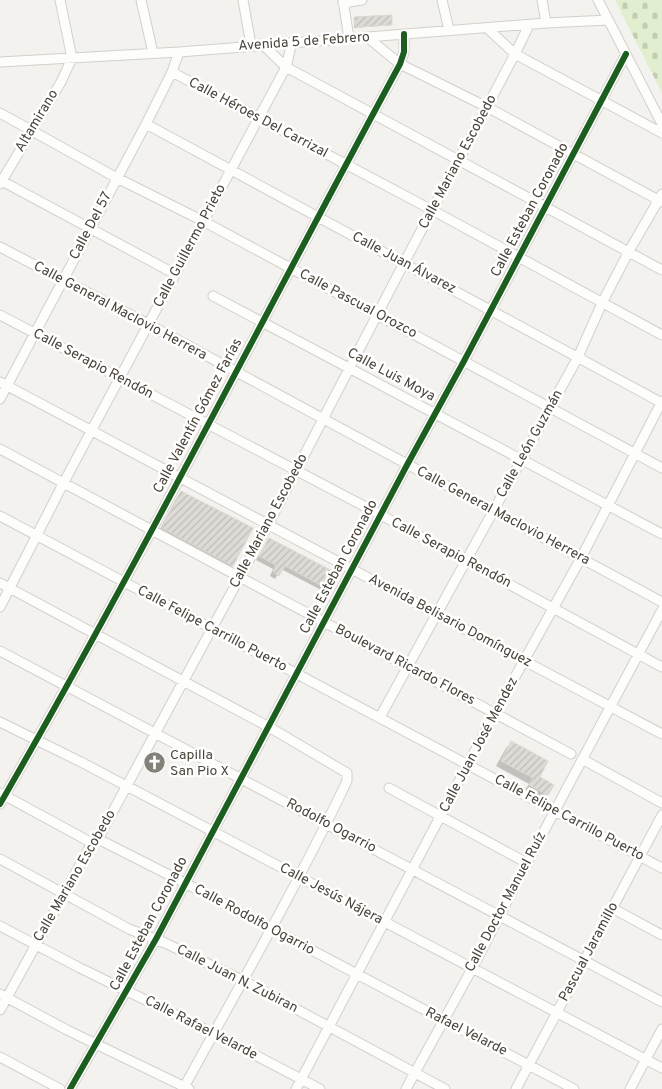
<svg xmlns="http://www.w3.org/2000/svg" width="662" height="1089" font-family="Overpass,sans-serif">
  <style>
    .cemetery { fill: url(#cemetery-stones) }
    .shadow { fill: #0003 }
    .building { fill: url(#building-hatch); stroke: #dcd9d4 }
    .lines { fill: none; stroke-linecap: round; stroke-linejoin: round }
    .minor-casing { stroke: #d2d0cb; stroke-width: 11 }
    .minor { stroke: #fdfdfc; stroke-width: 9 }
    .cycleway-casing { stroke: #fff; stroke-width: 9 }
    .cycleway { stroke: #1b5e20; stroke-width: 6 }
    .labels { text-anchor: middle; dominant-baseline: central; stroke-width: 5; stroke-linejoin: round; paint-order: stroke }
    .street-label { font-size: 14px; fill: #4b4439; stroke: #fff }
    .poi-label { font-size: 14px; fill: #4b4439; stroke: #fff; text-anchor: start }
  </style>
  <defs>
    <pattern id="cemetery-stones" width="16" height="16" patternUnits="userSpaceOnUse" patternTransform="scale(1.25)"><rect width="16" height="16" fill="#e1eecf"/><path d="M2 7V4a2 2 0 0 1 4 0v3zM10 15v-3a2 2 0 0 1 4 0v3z" fill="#c3cdb2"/></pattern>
    <pattern id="building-hatch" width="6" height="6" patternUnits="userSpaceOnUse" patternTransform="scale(1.25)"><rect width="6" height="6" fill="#dedbd6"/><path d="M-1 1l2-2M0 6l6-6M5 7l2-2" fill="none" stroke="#c0bdb8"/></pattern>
  </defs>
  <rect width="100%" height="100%" fill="#f4f2ee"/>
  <!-- cemetery -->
  <path class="cemetery" d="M615 0H662V93Z"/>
  <!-- shadow -->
  <path class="shadow" d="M354 19H355L391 25 354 28Z
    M181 493 251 528 232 566 228 570 158 533 177 497Z
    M269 539 329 589 325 592 281 569 275 579 270 576 273 569 256 560Z
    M511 743 538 778 547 794 542 799 525 790 529 784 496 766 506 748Z"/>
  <!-- building -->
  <path class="building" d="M392 15V25L355 27 354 17Z
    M181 491 253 528 233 566 162 528Z
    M269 538 338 574 330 590 285 566 279 576 273 572 276 565 259 556Z
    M511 741 548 761 540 777 554 785 548 795 529 785 533 778 501 761Z"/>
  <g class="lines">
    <defs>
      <path id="minor" d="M141 0 153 53
        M243 0 251 45
        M343 0 349 38
        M442 0 449 30
        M542 0 546 23
        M598 0 662 124
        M343 3 362 0
        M487 28 515 54 662 133
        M367 37 400 64 487 107 662 202
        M262 44 286 67 662 270
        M0 62 179 52 546 23 608 20
        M172 72 432 210 662 335
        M0 113 117 178 203 221 662 468
        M146 124 662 403
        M0 180 175 274
        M0 184 61 82 72 58 60 0
        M0 247 148 324 662 602
        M213 296 662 534
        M0 315 381 515 662 667
        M0 382 662 734
        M0 399 146 124 172 72 179 52
        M0 449 571 754
        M0 516 662 868
        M0 583 269 727 347 773V781C297 886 239 987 183 1089
        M0 607 64 482 286 67 292 42
        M0 651 662 1002
        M380 717 578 357 602 303 629 251 662 194
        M0 722 81 762 662 1068
        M582 759 662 803
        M389 788 527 863
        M0 793 92 843
        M0 804C140 561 267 310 400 64L404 52V34
        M98 839 185 883 574 1089
        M0 859 129 929 165 943 244 981 445 1089
        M612 908 662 935
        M0 926 80 968 215 1034 320 1089
        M0 994 67 1030 189 1089
        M0 1010 92 843 98 839 268 525 404 263 515 54 529 25
        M0 1057 60 1089
        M70 1089 156 939 407 465 464 361 626 54
        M296 1089 495 713 581 558 662 401
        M406 1089 473 967 527 863 662 610
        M516 1089 662 815
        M630 1089 662 1029"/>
    </defs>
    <!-- minor casing -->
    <use href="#minor" class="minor-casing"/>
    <!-- minor -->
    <use href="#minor" class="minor"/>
    <defs>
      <path id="cycleway" d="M0 804C140 561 267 310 400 64L404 52V34
        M70 1089 156 939 407 465 464 361 626 54"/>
    </defs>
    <!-- cycleway casing -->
    <use href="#cycleway" class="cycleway-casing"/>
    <!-- cycleway -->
    <use href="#cycleway" class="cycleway"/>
  </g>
  <!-- icons -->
  <defs>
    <symbol id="church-disc" viewBox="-11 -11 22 22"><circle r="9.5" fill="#868178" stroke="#fff"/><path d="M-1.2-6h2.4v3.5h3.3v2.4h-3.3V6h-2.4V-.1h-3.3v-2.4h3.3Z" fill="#fff"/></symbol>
  </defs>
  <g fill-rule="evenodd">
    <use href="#church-disc" x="142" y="750" width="25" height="25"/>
  </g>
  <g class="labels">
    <!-- street labels -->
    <g class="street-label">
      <text transform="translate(304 42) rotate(-4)">Avenida 5 de Febrero</text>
      <text transform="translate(258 118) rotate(28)">Calle Héroes Del Carrizal</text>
      <text transform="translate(37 121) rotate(-59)">Altamirano</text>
      <text transform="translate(458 162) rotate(-62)">Calle Mariano Escobedo</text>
      <text transform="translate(530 210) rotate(-62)">Calle Esteban Coronado</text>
      <text transform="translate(91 226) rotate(-62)">Calle Del 57</text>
      <text transform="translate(190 246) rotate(-62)">Calle Guillermo Prieto</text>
      <text transform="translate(404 263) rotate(28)">Calle Juan Álvarez</text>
      <text transform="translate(358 304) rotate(28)">Calle Pascual Orozco</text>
      <text transform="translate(120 311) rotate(28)">Calle General Maclovio Herrera</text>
      <text transform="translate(93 364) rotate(28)">Calle Serapio Rendón</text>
      <text transform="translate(391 375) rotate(28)">Calle Luis Moya</text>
      <text transform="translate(198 416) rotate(-62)">Calle Valentín Gómez Farías</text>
      <text transform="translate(530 444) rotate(-61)">Calle León Guzmán</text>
      <text transform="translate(503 516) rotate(28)">Calle General Maclovio Herrera</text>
      <text transform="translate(269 521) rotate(-62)">Calle Mariano Escobedo</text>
      <text transform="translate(451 553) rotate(28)">Calle Serapio Rendón</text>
      <text transform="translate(339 567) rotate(-62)">Calle Esteban Coronado</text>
      <text transform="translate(450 621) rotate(28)">Avenida Belisario Domínguez</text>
      <text transform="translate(212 629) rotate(28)">Calle Felipe Carrillo Puerto</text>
      <text transform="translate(405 665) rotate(28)">Boulevard Ricardo Flores</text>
      <text transform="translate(479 745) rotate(-62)">Calle Juan José Mendez</text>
      <text transform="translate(569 818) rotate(28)">Calle Felipe Carrillo Puerto</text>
      <text transform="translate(331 826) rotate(28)">Rodolfo Ogarrio</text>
      <text transform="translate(75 876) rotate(-60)">Calle Mariano Escobedo</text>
      <text transform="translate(331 894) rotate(28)">Calle Jesús Nájera</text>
      <text transform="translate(506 902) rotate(-62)">Calle Doctor Manuel Ruíz</text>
      <text transform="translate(254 920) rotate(28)">Calle Rodolfo Ogarrio</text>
      <text transform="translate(149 924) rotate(-62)">Calle Esteban Coronado</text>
      <text transform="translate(589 952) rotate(-62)">Pascual Jaramillo</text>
      <text transform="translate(237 979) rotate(27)">Calle Juan N. Zubiran</text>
      <text transform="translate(201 1028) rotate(27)">Calle Rafael Velarde</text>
      <text transform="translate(466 1032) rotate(27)">Rafael Velarde</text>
    </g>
    <!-- poi labels -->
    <g class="poi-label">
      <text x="170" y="755">Capilla<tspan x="170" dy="16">San Pio X</tspan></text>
    </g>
  </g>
</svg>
